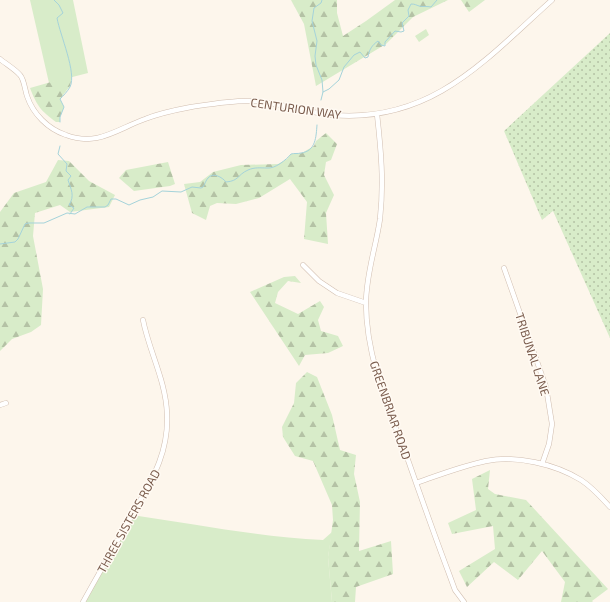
<svg xmlns="http://www.w3.org/2000/svg" width="610" height="602" font-family="'Exo 2',sans-serif">
  <style>
    .grass { fill: #d8ecc9 }
    .forest { fill: url(#forest-firs) }
    .park { fill: url(#park-dots) }
    .lines { fill: none; stroke-linecap: round; stroke-linejoin: round }
    .stream { stroke: #a5d3da; stroke-width: 1 }
    .minor-casing { stroke: #d1beb0; stroke-width: 5.5 }
    .minor { stroke: #fff; stroke-width: 4.5 }
    .labels { text-anchor: middle; dominant-baseline: central; stroke-width: 3; stroke-linejoin: round; paint-order: stroke }
    .street-label { font-size: 12px; fill: #7a5c4d; stroke: #fffaf3 }
  </style>
  <defs>
    <pattern id="forest-firs" width="22" height="20" patternUnits="userSpaceOnUse"><rect width="22" height="20" fill="#d8ecc9"/><path d="M5 1l3.5 6h-7zM16 11l3.5 6h-7z" fill="#b4c2a5"/></pattern>
    <pattern id="park-dots" width="8" height="8" patternUnits="userSpaceOnUse"><rect width="8" height="8" fill="#d8ecc9"/><path d="M2 2h.1M6 6h.1" fill="none" stroke="#b4c2a5" stroke-width="1.8" stroke-linecap="round"/></pattern>
  </defs>
  <rect width="100%" height="100%" fill="#fdf6ec"/>
  <!-- grass -->
  <path class="grass" d="M30 0H73L88 73 49 83Z
    M426 29 429 35 419 42 415 36Z
    M132 515C195 524 259 537 323 540L332 532 328 557 332 602H83Z"/>
  <!-- forest -->
  <path class="forest" d="M291 0H337V13L343 36 366 21 395 0H448L413 17 386 44 316 86 304 24Z
    M461 0H485L469 12Z
    M72 76 70 86 60 99 64 107 60 117V122H56C41 111 37 106 30 88Z
    M326 133 337 144 331 160 326 162 324 175 334 195 326 213 328 244 304 239 307 202 290 179 259 198 236 204 217 203 210 206 206 220 192 213 184 184 200 182 213 172 241 165 278 164 287 159 291 154 302 153 307 150 314 146 316 141Z
    M58 160 69 161 89 181 115 195 109 207 70 212 60 205 35 213 33 236 43 289 41 325 31 332 12 339 0 351V212L14 193 46 182Z
    M168 162 175 184 170 186 134 191 119 178 126 170Z
    M295 276 301 283 288 281 278 292 275 303 298 314 320 301 324 307 318 320 321 331 338 336 343 346 328 353 305 355 299 366 250 292 284 277Z
    M307 372 317 377 332 415 340 450 356 455 354 474 360 502 359 551 391 541 393 574 356 587 355 602H332L328 557 333 520 332 505 313 461 295 456 283 437 282 427 294 403 296 383Z
    M490 470 488 489 495 494 526 500 608 589 592 601 593 602H561L565 582 542 551 518 580 494 562 467 587 459 571 495 549 493 526 452 534 448 523 476 510 472 479Z"/>
  <!-- park -->
  <path class="park" d="M610 33V338L553 211 542 220 504 131Z"/>
  <g class="lines">
    <!-- stream -->
    <path class="stream" d="M54 0 59 5 63 13 57 18C60 35 77 73 70 87 67 92 63 96 60 99L64 107 60 117V122
      M323 92 329 89 339 80 344 67 354 55 360 52 365 58 368 57C369 50 372 45 378 41L381 45 385 46V42L395 31 401 32 404 31 402 23 409 16 408 10 411 4C415 4 416 5 419 6 423 7 427 6 431 7L437 0
      M321 100 323 92 322 80 316 65 315 56 317 41 312 21 314 8 321 3 322 0
      M60 146 58 154 67 164 66 171 71 176 68 180C71 189 75 196 69 205L74 208 70 214
      M0 244 15 242 18 239 25 224 28 223H44L67 213 75 214 87 207H105L108 205 111 199H116L129 205 140 200 153 197 162 191 181 192 192 187 201 188 203 187C205 184 206 180 208 178 213 172 222 177 226 182 239 181 237 175 248 170 255 167 260 168 267 168 275 169 286 160 291 154 295 153 297 154 301 153 316 151 316 137 317 125"/>
    <defs>
      <path id="minor" d="M0 59C6 64 15 69 20 75 24 79 25 90 27 96 33 114 48 129 66 135 97 147 117 129 145 119 160 113 175 110 191 107 211 104 232 100 252 101 279 102 306 113 333 115 432 123 485 60 552 0
        M377 114C381 150 384 182 380 219 376 247 366 274 366 303 366 358 389 409 408 460 421 497 434 534 448 571L455 590 464 602
        M303 265 319 281 337 293 366 303
        M504 268 546 387 552 424 549 444 542 464
        M0 405 6 403
        M416 483C439 475 462 466 486 461 516 455 555 464 581 480 592 487 601 497 610 507
        M83 602C99 573 116 544 132 515 151 481 169 454 167 414 166 381 149 351 143 320"/>
    </defs>
    <!-- minor casing -->
    <use href="#minor" class="minor-casing"/>
    <!-- minor -->
    <use href="#minor" class="minor"/>
  </g>
  <g class="labels">
    <!-- street labels -->
    <g class="street-label">
      <text transform="translate(296 108) rotate(8)">CENTURION WAY</text>
      <text transform="translate(533 354) rotate(72)">TRIBUNAL LANE</text>
      <text transform="translate(391 410) rotate(71)">GREENBRIAR ROAD</text>
      <text transform="translate(128 521) rotate(-61)">THREE SISTERS ROAD</text>
    </g>
  </g>
</svg>
